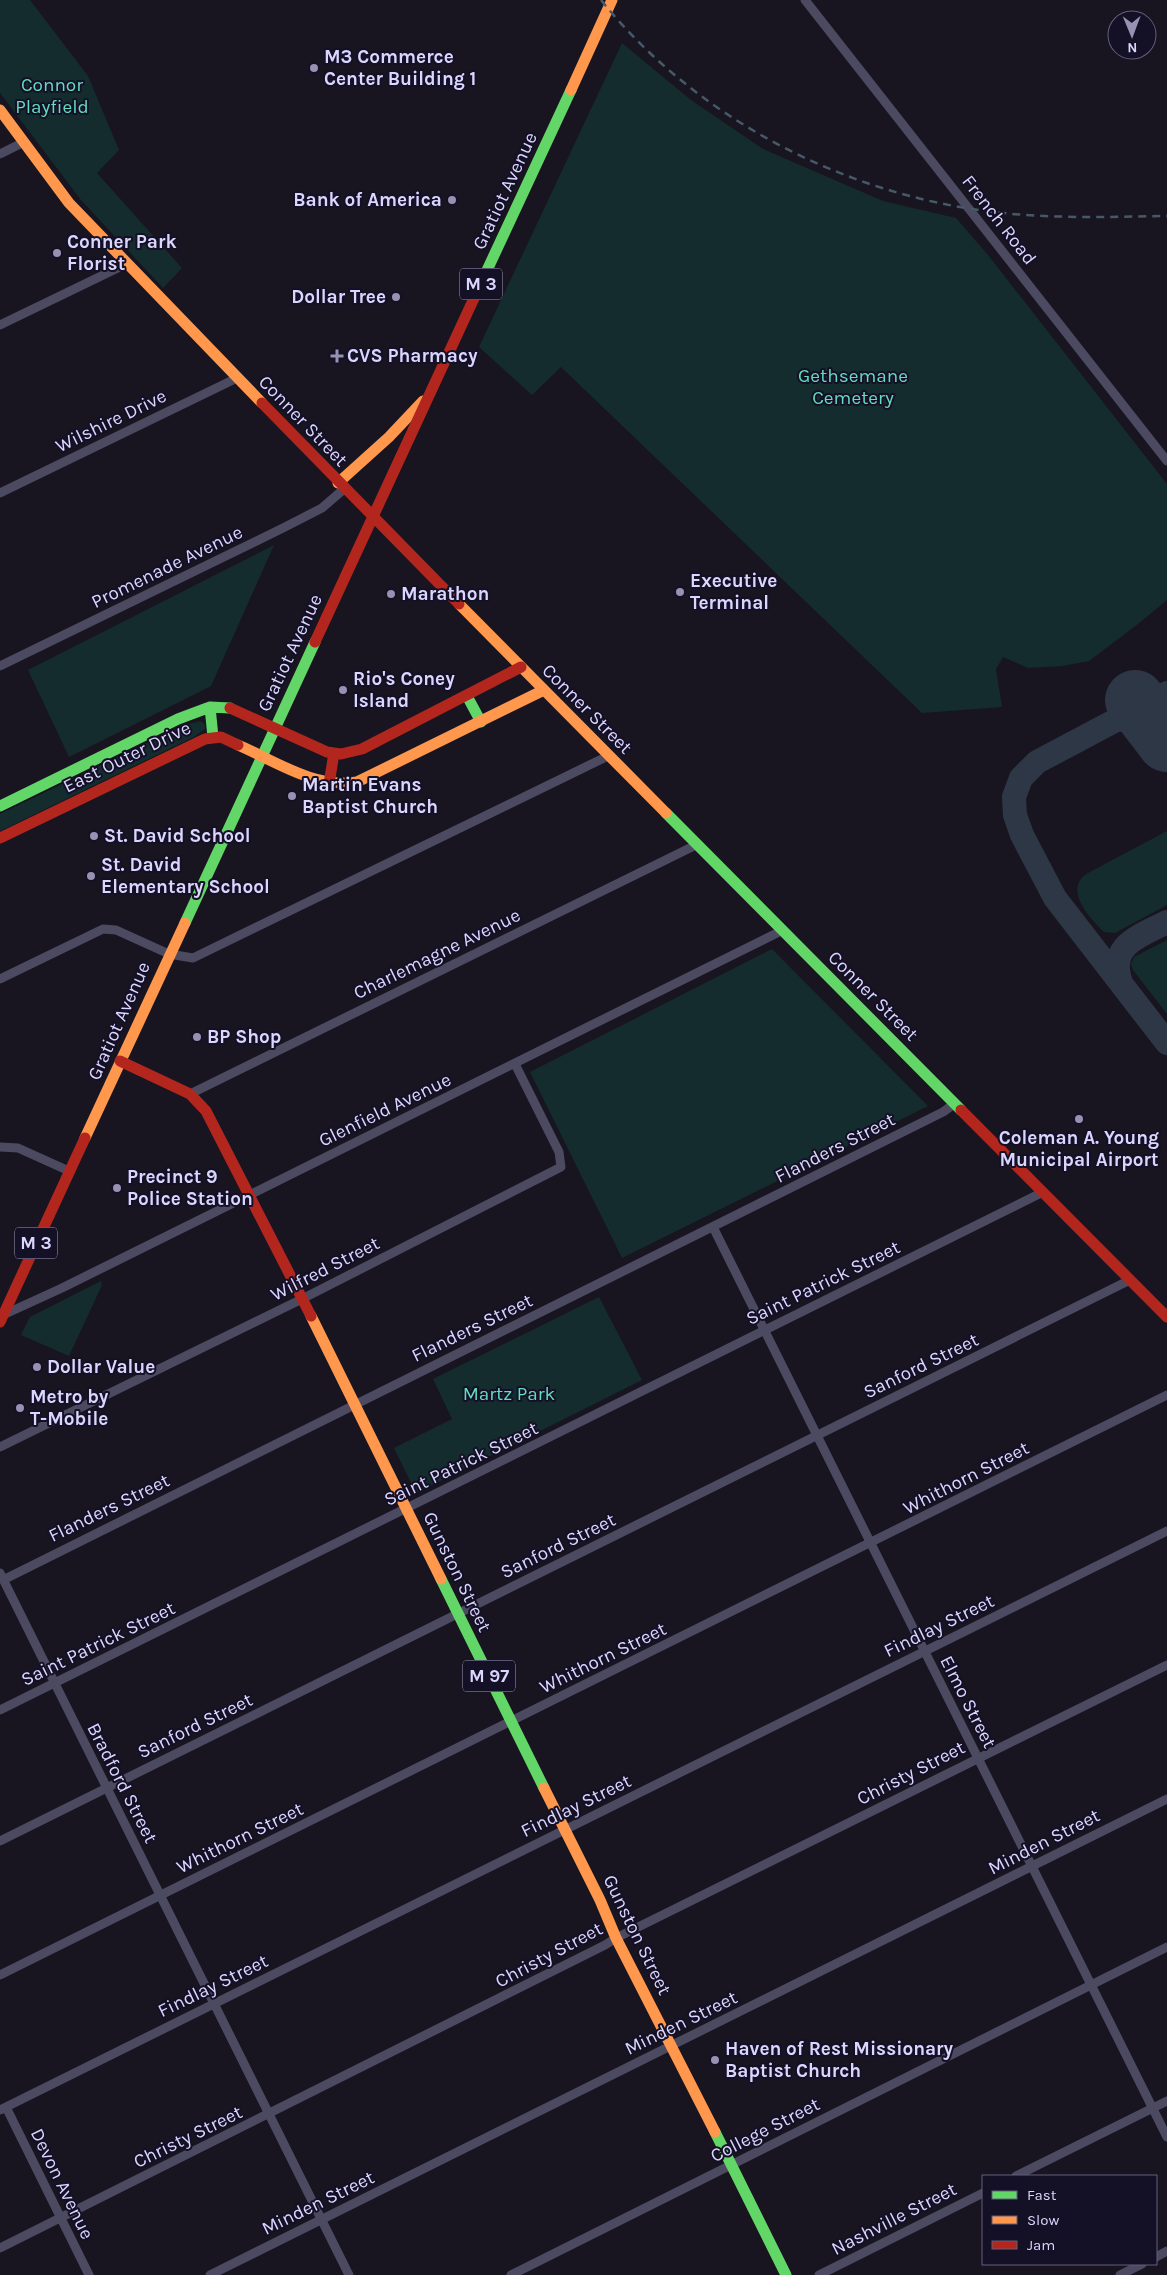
<svg xmlns="http://www.w3.org/2000/svg" width="1167" height="2275" font-family="Karla,sans-serif">
  <style>
    .green { fill: #142c2d }
    .lines { fill: none; stroke-linecap: round; stroke-linejoin: round }
    .taxiway { stroke: #2e3745; stroke-width: 24 }
    .runway { stroke: #2e3745; stroke-width: 60 }
    .street { stroke: #4b4a61; stroke-width: 9 }
    .fast { stroke: #63d668; stroke-width: 11 }
    .slow { stroke: #ff974d; stroke-width: 11 }
    .jam { stroke: #b3261e; stroke-width: 11 }
    .rail { stroke: #455969; stroke-width: 2.5; stroke-dasharray: 8 6; stroke-linecap: butt }
    .poi-dot { fill: #9792b1; stroke: #141026; stroke-width: 2 }
    .labels { text-anchor: middle; dominant-baseline: central; stroke-width: 4; stroke-linejoin: round; paint-order: stroke }
    .shield { fill: #141026; stroke: #9f9bbd; stroke-width: 1 }
    .shield-label { font-size: 18px; font-weight: bold; fill: #dbd6fe }
    .poi-label { font-size: 19px; font-weight: bold; fill: #dbd6fe; stroke: #141026; text-anchor: start }
    .park-label { font-size: 19px; fill: #63dcc0; stroke: #141026 }
    .street-label { font-size: 19px; fill: #dbd6fe; stroke: #141026 }
  </style>
  <rect width="100%" height="100%" fill="#181521"/>
  <!-- green -->
  <path class="green" d="M0 0H30L88 76 119 150 97 173 182 268 163 288 81 200 0 93Z
    M622 43 691 100 763 149 883 201 956 218 988 255 1167 484V600L1138 624 1089 661 1062 666 1028 668 1003 657 996 669 1002 707 922 713 561 367 532 395 479 347Z
    M274 545 211 686 69 757 28 670Z
    M201 721 205 725V729L194 737 0 831V814L184 725Z
    M1167 831V905L1115 933 1104 932C1090 918 1062 889 1088 873Z
    M1167 940V1014L1133 970 1131 964 1134 957Z
    M772 949 928 1106 622 1258 530 1072Z
    M101 1281 102 1285 69 1356 21 1335 30 1317Z
    M599 1297 642 1380 416 1493 394 1448 452 1419 433 1379Z"/>
  <g class="lines">
    <!-- taxiway -->
    <path class="taxiway" d="M1167 693 1037 762 1021 778 1014 797 1015 815 1022 835 1055 898 1167 1043
      M1117 720 1136 718 1157 729
      M1121 983C1107 945 1140 936 1167 922"/>
    <!-- runway -->
    <path class="runway" d="M1135 700 1167 742"/>
    <!-- street -->
    <path class="street" d="M805 0 1167 461
      M0 154 24 142
      M0 325 126 264
      M0 493 237 378
      M0 666 283 528 322 508 344 489
      M0 979 103 929 116 930 169 954 193 958 608 756
      M190 1094 698 844
      M0 1147 18 1148 69 1171
      M713 1227 1167 2137
      M3 1315 62 1288 783 930
      M0 1447 302 1299 561 1167 559 1152 515 1064
      M0 1573 349 2275
      M3 1580 943 1112 954 1104
      M0 1710 1043 1192
      M0 1841 1130 1280
      M0 1975 1167 1395
      M6 2107 89 2275
      M0 2110 1167 1531
      M1016 2176 1167 2101
      M0 2248 605 1945 616 1938 1167 1665
      M1156 2257 1167 2251
      M210 2275 1167 1799
      M511 2275 1167 1947
      M819 2275 983 2193
      M1120 2275 1142 2264"/>
    <!-- fast -->
    <path class="fast" d="M482 281 571 90
      M467 696 481 722
      M210 707 213 737
      M0 806 178 719 210 707 230 708
      M666 813 961 1110
      M185 923 315 642
      M441 1579 544 1788
      M715 2132 786 2275"/>
    <!-- slow -->
    <path class="slow" d="M571 90 612 0
      M0 110 69 203 262 403
      M338 483 389 437 423 401
      M459 604 666 813
      M238 745C275 761 315 789 357 782L544 690
      M85 1138 185 923
      M311 1316 441 1579
      M544 1788 600 1900 616 1938 715 2132"/>
    <!-- jam -->
    <path class="jam" d="M262 403 459 604
      M315 642 482 281
      M230 708 327 752 341 754 362 749 521 667
      M329 784 334 753
      M0 838 205 739 221 737 238 745
      M120 1061 190 1094 206 1111 311 1316
      M961 1110 1167 1317
      M0 1322 85 1138"/>
    <!-- rail -->
    <path class="rail" d="M601 0C694 116 839 192 986 211 1045 219 1107 217 1167 216"/>
  </g>
  <!-- markers -->
  <g class="poi-dot">
    <circle cx="314" cy="68" r="5"/>
    <circle cx="452" cy="200" r="5"/>
    <circle cx="57" cy="253" r="5"/>
    <circle cx="396" cy="297" r="5"/>
    <path d="M334.5 348.5h5v5h5v5h-5v5h-5v-5h-5v-5h5z"/>
    <circle cx="680" cy="592" r="5"/>
    <circle cx="391" cy="594" r="5"/>
    <circle cx="343" cy="690" r="5"/>
    <circle cx="292" cy="796" r="5"/>
    <circle cx="94" cy="836" r="5"/>
    <circle cx="91" cy="876" r="5"/>
    <circle cx="197" cy="1037" r="5"/>
    <circle cx="1079" cy="1119" r="5"/>
    <circle cx="117" cy="1188" r="5"/>
    <circle cx="37" cy="1367" r="5"/>
    <circle cx="20" cy="1408" r="5"/>
    <circle cx="715" cy="2060" r="5"/>
  </g>
  <g class="labels">
    <!-- shield labels -->
    <g class="shield">
      <rect x="460" y="268.5" width="42" height="31" rx="4"/>
      <rect x="15" y="1227.5" width="42" height="31" rx="4"/>
      <rect x="463" y="1660.5" width="52" height="31" rx="4"/>
    </g>
    <g class="shield-label">
      <text x="481" y="284">M 3</text>
      <text x="36" y="1243">M 3</text>
      <text x="489" y="1676">M 97</text>
    </g>
    <!-- poi labels -->
    <g class="poi-label">
      <text x="324" y="57">M3 Commerce<tspan x="324" dy="22">Center Building 1</tspan></text>
      <text x="442" y="200" text-anchor="end">Bank of America</text>
      <text x="67" y="242">Conner Park<tspan x="67" dy="22">Florist</tspan></text>
      <text x="386" y="297" text-anchor="end">Dollar Tree</text>
      <text x="347" y="356">CVS Pharmacy</text>
      <text x="690" y="581">Executive<tspan x="690" dy="22">Terminal</tspan></text>
      <text x="401" y="594">Marathon</text>
      <text x="353" y="679">Rio's Coney<tspan x="353" dy="22">Island</tspan></text>
      <text x="302" y="785">Martin Evans<tspan x="302" dy="22">Baptist Church</tspan></text>
      <text x="104" y="836">St. David School</text>
      <text x="101" y="865">St. David<tspan x="101" dy="22">Elementary School</tspan></text>
      <text x="207" y="1037">BP Shop</text>
      <text x="1079" y="1138" text-anchor="middle">Coleman A. Young<tspan x="1079" dy="22">Municipal Airport</tspan></text>
      <text x="127" y="1177">Precinct 9<tspan x="127" dy="22">Police Station</tspan></text>
      <text x="47" y="1367">Dollar Value</text>
      <text x="30" y="1397">Metro by<tspan x="30" dy="22">T-Mobile</tspan></text>
      <text x="725" y="2049">Haven of Rest Missionary<tspan x="725" dy="22">Baptist Church</tspan></text>
    </g>
    <!-- park labels -->
    <g class="park-label">
      <text x="52" y="85">Connor<tspan x="52" dy="22">Playfield</tspan></text>
      <text x="853" y="376">Gethsemane<tspan x="853" dy="22">Cemetery</tspan></text>
      <text x="509" y="1394">Martz Park</text>
    </g>
    <!-- street labels -->
    <g class="street-label">
      <text transform="translate(505 191) rotate(-65)">Gratiot Avenue</text>
      <text transform="translate(999 220) rotate(52)">French Road</text>
      <text transform="translate(111 421) rotate(-26)">Wilshire Drive</text>
      <text transform="translate(303 421) rotate(46)">Conner Street</text>
      <text transform="translate(167 567) rotate(-26)">Promenade Avenue</text>
      <text transform="translate(290 653) rotate(-65)">Gratiot Avenue</text>
      <text transform="translate(587 709) rotate(45)">Conner Street</text>
      <text transform="translate(127 757) rotate(-26)">East Outer Drive</text>
      <text transform="translate(437 954) rotate(-26)">Charlemagne Avenue</text>
      <text transform="translate(873 996) rotate(45)">Conner Street</text>
      <text transform="translate(119 1021) rotate(-66)">Gratiot Avenue</text>
      <text transform="translate(385 1110) rotate(-26)">Glenfield Avenue</text>
      <text transform="translate(835 1148) rotate(-27)">Flanders Street</text>
      <text transform="translate(325 1269) rotate(-27)">Wilfred Street</text>
      <text transform="translate(823 1283) rotate(-26)">Saint Patrick Street</text>
      <text transform="translate(472 1328) rotate(-26)">Flanders Street</text>
      <text transform="translate(921 1366) rotate(-26)">Sanford Street</text>
      <text transform="translate(461 1464) rotate(-26)">Saint Patrick Street</text>
      <text transform="translate(966 1478) rotate(-27)">Whithorn Street</text>
      <text transform="translate(109 1508) rotate(-26)">Flanders Street</text>
      <text transform="translate(558 1546) rotate(-26)">Sanford Street</text>
      <text transform="translate(457 1572) rotate(64)">Gunston Street</text>
      <text transform="translate(939 1626) rotate(-26)">Findlay Street</text>
      <text transform="translate(98 1644) rotate(-26)">Saint Patrick Street</text>
      <text transform="translate(603 1658) rotate(-26)">Whithorn Street</text>
      <text transform="translate(968 1702) rotate(63)">Elmo Street</text>
      <text transform="translate(195 1726) rotate(-26)">Sanford Street</text>
      <text transform="translate(911 1773) rotate(-27)">Christy Street</text>
      <text transform="translate(122 1783) rotate(63)">Bradford Street</text>
      <text transform="translate(576 1806) rotate(-26)">Findlay Street</text>
      <text transform="translate(240 1838) rotate(-26)">Whithorn Street</text>
      <text transform="translate(1044 1842) rotate(-27)">Minden Street</text>
      <text transform="translate(637 1935) rotate(64)">Gunston Street</text>
      <text transform="translate(549 1955) rotate(-28)">Christy Street</text>
      <text transform="translate(213 1986) rotate(-26)">Findlay Street</text>
      <text transform="translate(681 2023) rotate(-26)">Minden Street</text>
      <text transform="translate(765 2130) rotate(-27)">College Street</text>
      <text transform="translate(188 2137) rotate(-26)">Christy Street</text>
      <text transform="translate(62 2184) rotate(64)">Devon Avenue</text>
      <text transform="translate(318 2203) rotate(-26)">Minden Street</text>
      <text transform="translate(894 2219) rotate(-27)">Nashville Street</text>
    </g>
  </g>
  <!-- legend -->
  <rect x="982" y="2175" width="175" height="90" fill="#141026" stroke="#645f7c"/>
  <rect x="992" y="2191" width="25" height="8" fill="#63d668" stroke="#645f7c"/>
  <text x="1027" y="2200" font-size="15" fill="#dbd6fe">Fast</text>
  <rect x="992" y="2216" width="25" height="8" fill="#ff974d" stroke="#645f7c"/>
  <text x="1027" y="2225" font-size="15" fill="#dbd6fe">Slow</text>
  <rect x="992" y="2241" width="25" height="8" fill="#b3261e" stroke="#645f7c"/>
  <text x="1027" y="2250" font-size="15" fill="#dbd6fe">Jam</text>
  <!-- north arrow -->
  <g transform="translate(1132 35) rotate(179)"><circle r="24" fill="#141026" stroke="#645f7c"/>
  <path d="M0-4L9 19L0 12L-9 19Z" fill="#9792b1"/>
  <text y="-8" font-size="14" font-weight="bold" text-anchor="middle" fill="#dbd6fe">N</text>
  </g>
</svg>
